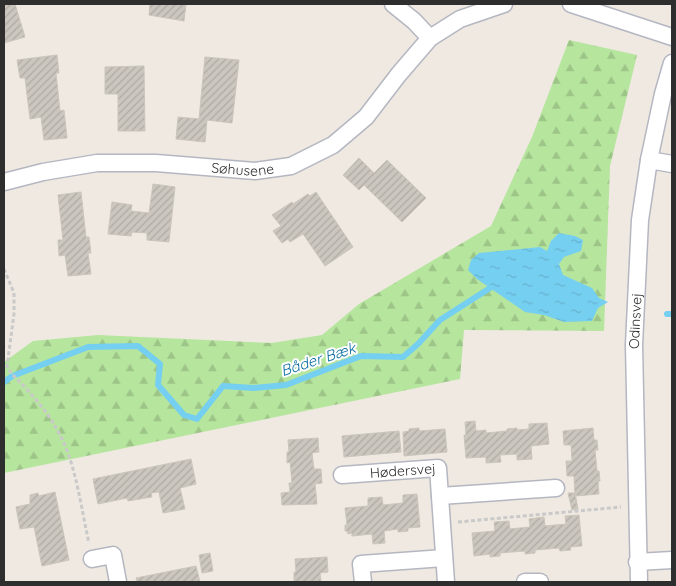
<svg xmlns="http://www.w3.org/2000/svg" width="676" height="586" font-family="Quicksand,sans-serif">
  <style>
    .forest { fill: url(#forest-firs) }
    .water { fill: url(#water-ripples) }
    .lines { fill: none; stroke-linecap: round; stroke-linejoin: round }
    .stream { stroke: #75cff0; stroke-width: 6 }
    .building { fill: url(#building-hatch); stroke: #cbc5ba }
    .minor-casing { stroke: #b4b7c1; stroke-width: 19 }
    .path { stroke: #c9c9c9; stroke-width: 3; stroke-dasharray: 4 2.5; stroke-linecap: butt }
    .minor { stroke: #fff; stroke-width: 16 }
    .labels { text-anchor: middle; dominant-baseline: central; stroke-width: 4; stroke-linejoin: round; paint-order: stroke }
    .street-label { font-size: 14px; fill: #2e2e2e; stroke: #fff }
    .water-label { font-size: 15px; font-style: italic; fill: #0d6fa3; stroke: #fff }
  </style>
  <defs>
    <pattern id="forest-firs" width="22" height="20" patternUnits="userSpaceOnUse" patternTransform="scale(1.25)"><rect width="22" height="20" fill="#b6e59e"/><path d="M5 1l3.5 6h-7zM16 11l3.5 6h-7z" fill="#9dc588"/></pattern>
    <pattern id="water-ripples" width="26" height="14" patternUnits="userSpaceOnUse" patternTransform="scale(1.25)"><rect width="26" height="14" fill="#75cff0"/><path d="M2 4q2-2 4 0t4 0M15 11q2-2 4 0t4 0" fill="none" stroke="#66b2ce"/></pattern>
    <pattern id="building-hatch" width="6" height="6" patternUnits="userSpaceOnUse" patternTransform="scale(1.25)"><rect width="6" height="6" fill="#cbc7bf"/><path d="M-1 1l2-2M0 6l6-6M5 7l2-2" fill="none" stroke="#afaba4"/></pattern>
  </defs>
  <rect width="100%" height="100%" fill="#efe9e1"/>
  <!-- forest -->
  <path class="forest" d="M569 40 637 55 610 166 604 331 464 330 460 379 4 473V362L33 341 98 335 272 343 322 335 359 304 491 226 532 137Z"/>
  <!-- water -->
  <path class="water" d="M559 233 575 236 583 240 581 251 564 257 559 264 563 275 592 288 599 298 608 302 598 308 592 321 564 322 544 315 525 312 477 279 468 270 471 260 479 253 540 247 547 251 551 241Z"/>
  <g class="lines">
    <!-- stream -->
    <path class="stream" d="M667 314H672
      M15 375 88 347 138 346 160 364 158 385 184 415 197 419 223 386 253 388 286 385 361 356 403 357 418 344 440 320 490 288
      M4 382 11 377"/>
  </g>
  <!-- building -->
  <path class="building" d="M4 4H15L25 37 4 43Z
    M150 4H186L184 21 149 15Z
    M57 55 59 73H56L60 111 64 110 67 138 44 140 41 117 30 119 25 78H20L17 60Z
    M205 57 239 60 232 123 207 120 205 142 176 139 178 117 199 119Z
    M144 66 145 131H118V94H105V67Z
    M359 158 374 173 387 160 426 198 402 222 364 185 359 190 343 175Z
    M153 184 175 187 169 242 147 240V233L132 232 131 236 108 234 112 202 132 205 131 211 149 213Z
    M81 192 86 237H89L91 253H88L91 274 68 276 65 255 59 256 58 240H63L58 195Z
    M316 192 353 247 325 266 303 234 290 242 288 239 282 243 273 231 281 226 272 215 292 202 293 204 308 194 310 196Z
    M475 421 476 431 486 430V433L507 431V429L517 428V430L529 429V424L547 423 549 444 531 446 532 459 517 460V454L500 455 501 462 486 463V457L466 458 464 435H466L465 422Z
    M419 428V431L445 429 447 452 404 456 403 432 409 431V429Z
    M593 428 594 440H597L598 450H595L597 471H599L600 481H598L599 494 575 496 574 476H567L566 461H572L571 445H564L563 431Z
    M399 431 401 452 344 457 342 436Z
    M318 438 319 452 312 453 314 469H321L322 483 315 484 317 504 282 505 281 493 290 492 289 483H292L290 462 287 463V452H289L288 440Z
    M191 459 196 484 180 488 185 509 163 513 159 492 151 493 152 497 128 501 127 498 98 504 93 479Z
    M55 492 69 560 42 566 34 527 20 529 16 507 30 504V495L38 493 39 496Z
    M568 493H575L578 509 572 510Z
    M417 494 420 527 408 528V531L398 532V529L384 531 385 543 373 544 372 534 352 536V533L348 534 347 531H345V525H347L345 508 368 506V498L382 497 383 505 403 503V495Z
    M579 515 582 546 570 547 571 550 560 551 559 548 535 550V553L525 554V551L500 553V556L490 557V554L474 556 472 533 495 531 494 522 509 521 510 529 530 527 529 519 544 517 545 526 566 524 565 516Z
    M210 553 213 571 202 573 199 555Z
    M327 557 328 572 320 573 321 582H294V572H296L295 559Z
    M196 566 200 582H137L136 578Z"/>
  <g class="lines">
    <defs>
      <g id="minor">
        <path d="M393 4 414 21 430 38"/>
        <path d="M571 4 672 37"/>
        <path d="M649 160 672 164"/>
        <path id="s1" d="M4 182 43 172 97 163H156L255 171 291 166 333 145 366 117 399 74 430 38 460 19 504 4"/>
        <path id="s2" d="M342 475 438 468 446 582"/>
        <path d="M440 496 556 488"/>
        <path d="M92 559 113 555 118 582"/>
        <path d="M637 562 672 560"/>
        <path d="M363 582 361 564 444 558"/>
        <path d="M525 582H540"/>
        <path id="s3" d="M639 582 634 345 640 220 649 160 663 94 672 63"/>
      </g>
    </defs>
    <!-- minor casing -->
    <use href="#minor" class="minor-casing"/>
    <!-- path -->
    <path class="path" d="M4 269 14 293V314L7 366C10 373 14 376 19 381 30 392 47 412 55 426 76 460 80 504 89 543
      M458 522 621 507"/>
    <!-- minor -->
    <use href="#minor" class="minor"/>
  </g>
  <g class="labels">
    <!-- street labels -->
    <g class="street-label">
      <text stroke="none"><textPath href="#s1" startOffset="241">Søhusene</textPath></text>
      <text stroke="none"><textPath href="#s3" startOffset="261">Odinsvej</textPath></text>
      <text stroke="none"><textPath href="#s2" startOffset="61">Hødersvej</textPath></text>
    </g>
    <!-- water labels -->
    <g class="water-label">
      <text transform="translate(318 359) rotate(-18)">Båder Bæk</text>
    </g>
  </g>
  <!-- border -->
  <rect width="676" height="586" fill="none" stroke="#2e2e2e" stroke-width="10"/>
</svg>
